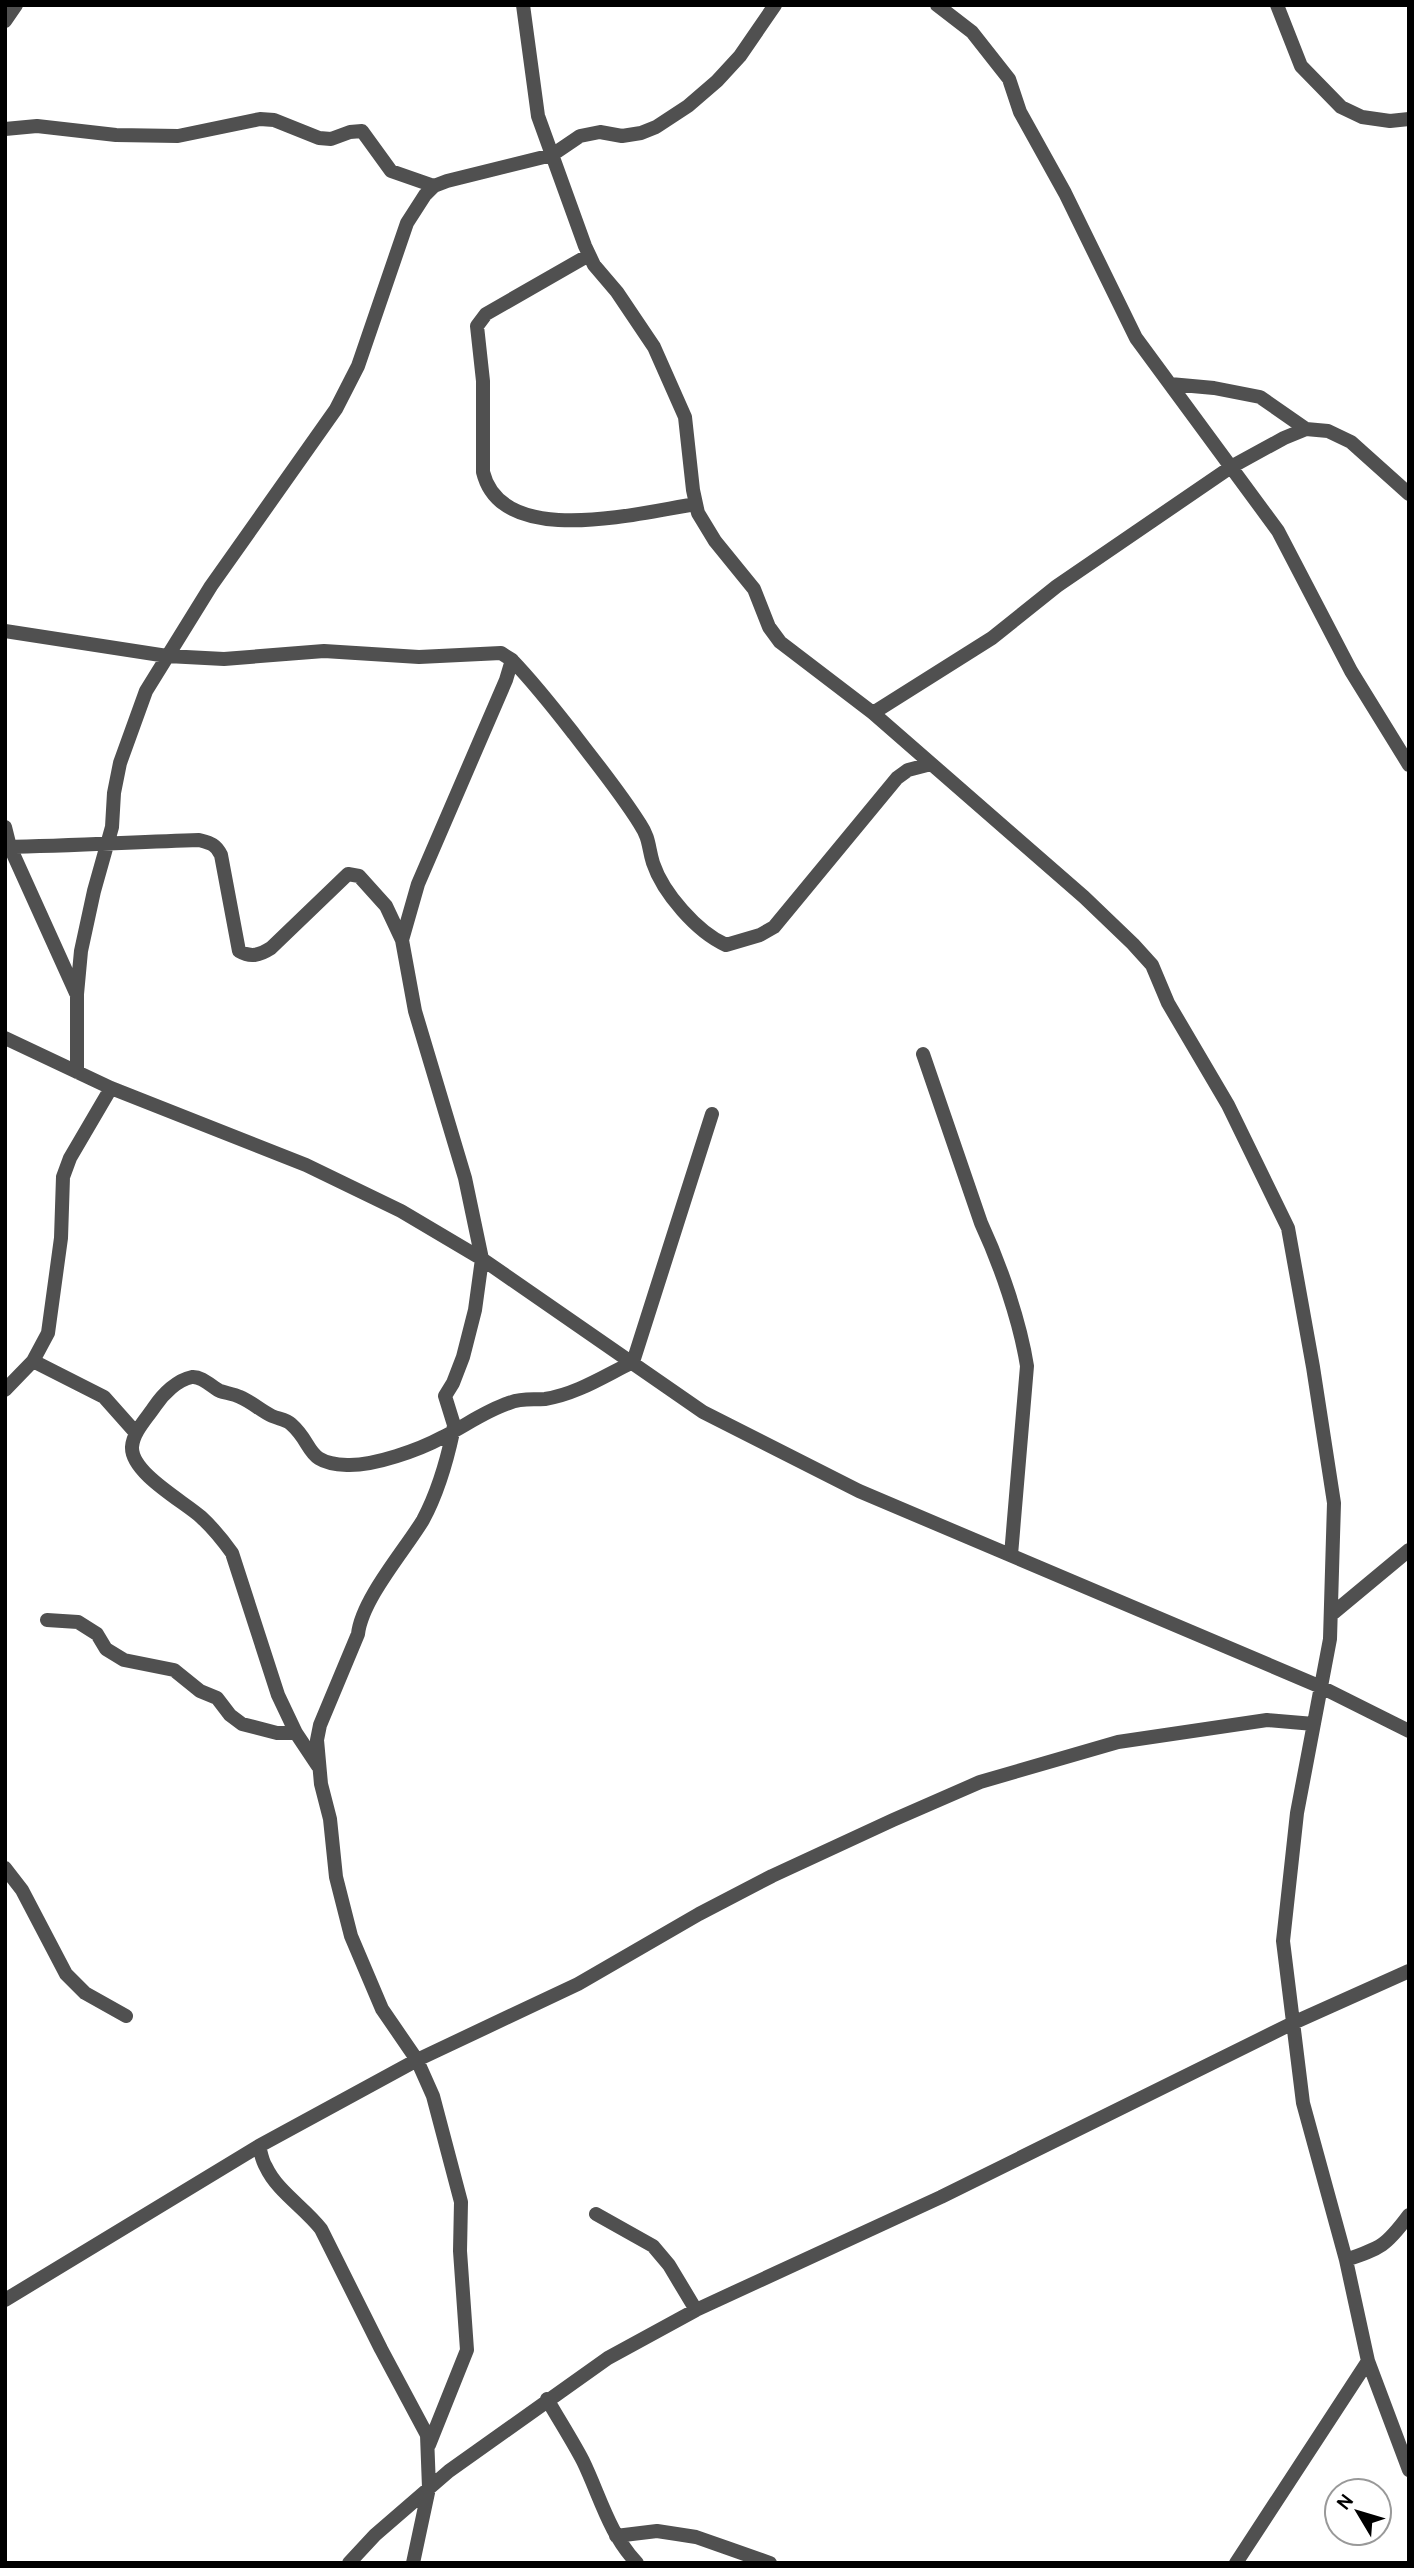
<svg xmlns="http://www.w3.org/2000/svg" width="1414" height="2568" font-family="Cabin,sans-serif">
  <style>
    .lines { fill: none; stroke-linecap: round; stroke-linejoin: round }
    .minor { stroke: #505050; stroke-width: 14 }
  </style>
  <rect width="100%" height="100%" fill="#fff"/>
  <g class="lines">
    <!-- minor -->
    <path class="minor" d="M523 5 538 116 585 246 594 265 617 292 654 347 685 417 693 490 698 513 715 541 754 589 769 627 780 642 873 713 1084 897 1133 944 1152 965 1168 1003 1228 1105 1288 1228 1313 1367 1334 1503 1330 1639 1297 1813 1283 1941 1303 2103 1346 2260 1368 2361 1409 2470
      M937 5 972 32 1009 79 1020 112 1065 193 1136 338 1278 531 1351 671 1409 765
      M1277 5 1301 66 1341 107 1362 117 1390 121 1409 119
      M5 21 16 5
      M5 129 37 126 116 135 178 136 260 119 274 120 319 138 331 139 350 132 362 131 391 171 434 186
      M589 255 486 314 477 326 483 381V472C502 550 641 512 696 504
      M1170 384 1214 388 1260 397 1306 429
      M5 631 167 656 224 659 324 651 419 657 501 653 512 660 506 680 418 884 402 940 415 1011 465 1178 482 1259 475 1310 463 1357 453 1383 445 1396 454 1425 453 1432C447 1460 437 1494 423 1520 405 1550 362 1599 358 1634L320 1725 317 1740 321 1784 330 1819 336 1877 351 1936 382 2009 417 2060 433 2096 461 2202 460 2251 467 2350 429 2445
      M512 660C536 685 553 707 574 734 596 763 620 792 640 824 650 839 648 847 653 863 663 893 697 932 726 945L760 935 774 927 897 778 908 770 931 764
      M873 713 992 638 1057 586 1231 467 1284 438 1306 429 1328 431 1351 442 1409 494
      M5 827 10 847 76 993
      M5 847C70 846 134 842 199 840 210 843 216 844 221 855L239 951C251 958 260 955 271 948L348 874 359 876 386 906 402 940
      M5 1038 111 1088 306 1165 401 1211 482 1259 703 1412 859 1491 1321 1687 1409 1731
      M923 1054 981 1223C1000 1264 1020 1321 1027 1366L1011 1555
      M77 1072V994L81 951 94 891 112 827 114 793 120 763 146 691 211 586 336 409 358 366 407 223 425 195 434 186 447 181 552 155 580 136 600 132 622 136 641 133 656 127 688 106 717 81 740 56 775 5
      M33 1361 104 1397 136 1433
      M5 1390 33 1361 48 1333 61 1238 63 1177 70 1158 111 1088
      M1332 1614 1409 1550
      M47 1620 78 1622 97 1634 106 1649 124 1660 174 1670 200 1691 217 1698 230 1715 242 1724 277 1733H296
      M318 1766 296 1733 278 1695 232 1553C222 1539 213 1528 201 1517 183 1501 131 1473 132 1447 133 1432 147 1418 155 1406 163 1394 177 1380 192 1377 202 1376 212 1387 220 1391 226 1393 234 1394 240 1397 252 1402 261 1411 272 1416 279 1419 286 1419 291 1424 315 1445 304 1463 347 1465 374 1466 419 1450 443 1437 465 1426 485 1411 509 1403 521 1398 532 1400 545 1399 577 1394 604 1376 633 1362L712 1114
      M5 1868 22 1890 66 1974 85 1993 126 2016
      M259 2146C261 2153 262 2161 266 2167 277 2191 305 2208 321 2229L381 2349 427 2435 429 2488 413 2563
      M596 2214 653 2246 669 2265 696 2310
      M1346 2260C1381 2248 1386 2246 1409 2215
      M5 2300 259 2146 417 2060 578 1984 699 1914 772 1876 893 1820 980 1782 1118 1742 1267 1720 1314 1724
      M547 2399C559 2420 572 2440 583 2461 600 2496 609 2534 637 2563
      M616 2536 657 2531 696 2537 770 2563
      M349 2563 375 2535 449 2471 608 2358 696 2310 941 2197 1293 2023 1409 1971
      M1236 2563 1368 2361"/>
  </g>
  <!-- border -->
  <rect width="1414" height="2568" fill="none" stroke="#000000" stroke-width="14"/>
  <!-- north arrow -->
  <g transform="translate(1358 2512) rotate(308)"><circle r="33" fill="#ffffff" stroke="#999999" stroke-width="2"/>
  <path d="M0-5L12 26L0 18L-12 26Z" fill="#000000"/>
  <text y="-10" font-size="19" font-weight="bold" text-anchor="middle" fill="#000000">N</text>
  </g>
</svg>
